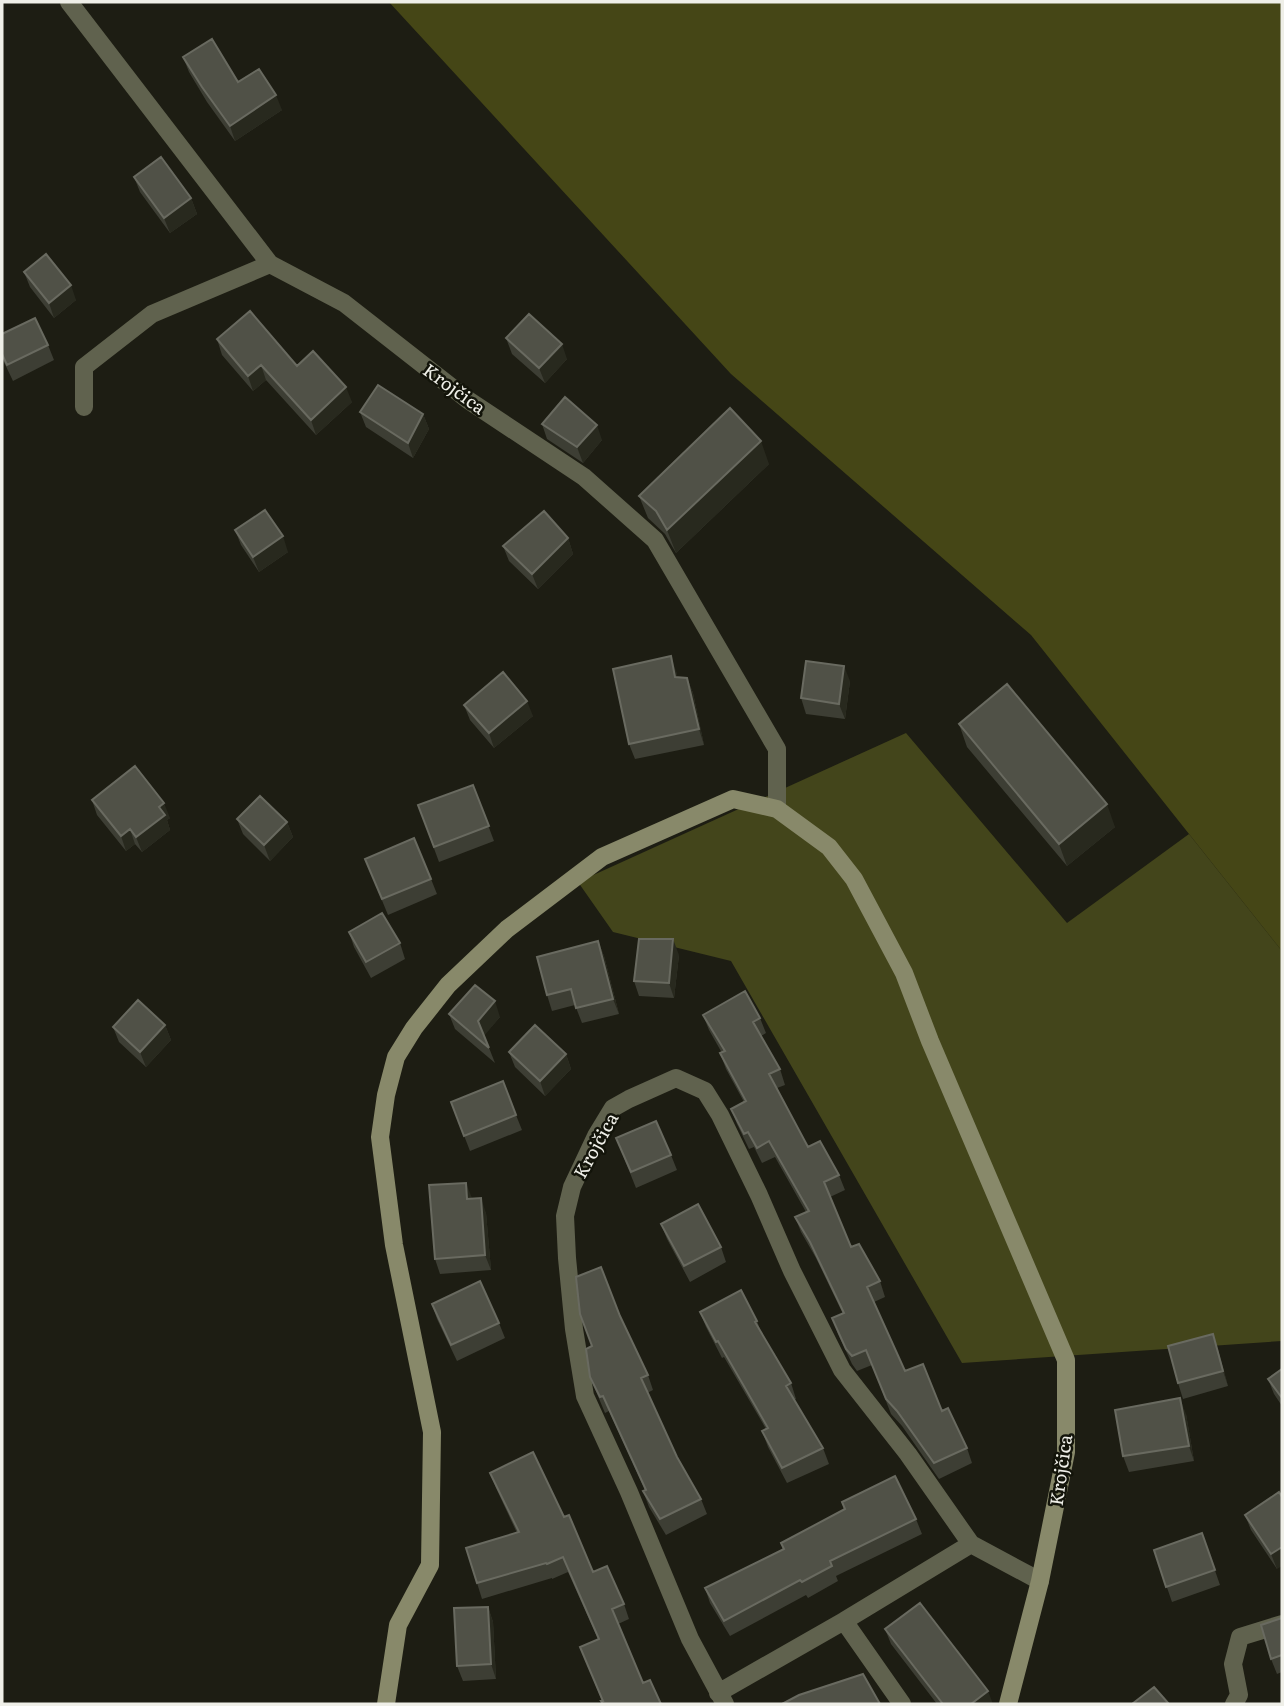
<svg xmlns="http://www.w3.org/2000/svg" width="1284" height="1706" font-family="Literata,serif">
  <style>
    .green { fill: #43451b }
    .forest { fill: #454616 }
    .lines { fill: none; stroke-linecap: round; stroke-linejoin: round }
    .street { stroke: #60624e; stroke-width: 18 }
    .secondary { stroke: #88896a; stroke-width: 18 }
    .wall { fill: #3d3e34 }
    .shaded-wall { fill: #28291e }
    .building { fill: #505147; stroke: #696a60; stroke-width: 2 }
    .labels { text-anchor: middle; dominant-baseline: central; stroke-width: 5; stroke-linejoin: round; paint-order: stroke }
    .street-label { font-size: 18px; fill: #efefe8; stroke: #13140a }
  </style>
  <rect width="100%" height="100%" fill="#1d1d13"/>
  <!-- green -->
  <path class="green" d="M906 733 1067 923 1189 834 1282 951V1341L962 1363 731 961 613 932 578 882Z"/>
  <!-- forest -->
  <path class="forest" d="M389 2H1282V951L1031 635 731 374Z"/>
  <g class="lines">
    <!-- street -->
    <path class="street" d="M69 2 270 264 344 303 468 400 584 477 655 540 777 749V809
      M84 407V367L152 314 270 264
      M844 1621 902 1704
      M718 1693 844 1621 971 1544
      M725 1704 690 1639 629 1492 585 1396 574 1329 567 1258 565 1216 572 1187 596 1136 613 1108 629 1099 676 1078 705 1091 720 1115 759 1195 792 1271 842 1370 908 1454 971 1544 1040 1581
      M1234 1704 1239 1695 1233 1664 1240 1637 1282 1624"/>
    <!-- secondary -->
    <path class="secondary" d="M386 1704 398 1625 430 1565 432 1432 394 1245 380 1137 386 1095 396 1057 414 1028 448 985 507 929 602 857 733 799 777 809 829 847 854 879 904 973 930 1041 1066 1360V1452L1040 1581 1008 1704"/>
  </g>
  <!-- wall -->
  <path class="wall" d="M183 57 238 82 282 110 235 141 207 102 189 72Z
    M134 177 191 198 197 214 170 233 140 192Z
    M24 272 76 300 54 318 30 287Z
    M2 334 48 345 54 360 13 381 2 358Z
    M506 338 567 359 545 383 512 354Z
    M217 339 297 366 352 402 316 435 266 380 253 391 222 355Z
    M360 412 423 414 429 429 413 458 366 427Z
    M542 424 602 440 583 463 547 439Z
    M769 464 676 553 665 534 648 518 639 496Z
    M235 530 288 552 259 572 241 545Z
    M568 538 573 554 538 589 509 561 503 546Z
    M676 671 677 677 687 678 693 693 704 745 635 759 629 744Z
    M850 681 845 719 806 714 801 698Z
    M464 705 533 716 494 748 470 720Z
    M959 724 1115 827 1067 866 967 747Z
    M473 785 494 841 439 862 418 805Z
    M92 800 170 818 167 820 170 830 142 852 135 844 126 851 97 815Z
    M237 819 287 822 293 837 270 861 243 834Z
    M365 859 431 879 437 894 388 915Z
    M349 932 400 943 405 959 371 978 354 947Z
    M598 941 604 956 619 1014 582 1023 575 1005 552 1011 547 995Z
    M679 955 674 998 639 996 634 981Z
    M449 1014 500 1017 484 1035 495 1063 455 1029Z
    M703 1015 760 1018 766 1033 761 1036 780 1069 785 1085 777 1088 808 1147 839 1175 845 1190 830 1197 851 1247 880 1281 885 1297 874 1302 905 1371 942 1411 967 1448 972 1463 939 1479 902 1426 891 1414 872 1365 857 1371 852 1364 838 1334 832 1318 843 1314 816 1258 801 1232 795 1217 806 1212 775 1157 762 1163 754 1147 749 1149 737 1124 731 1109 744 1102 726 1069 720 1053H722L709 1030Z
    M165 1025 171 1040 146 1067 119 1042 113 1027Z
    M509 1052 566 1054 571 1069 545 1096 515 1067Z
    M451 1102 516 1115 522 1130 470 1151Z
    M616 1138 671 1155 677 1170 636 1188Z
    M472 1198 486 1213 491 1270 440 1274 435 1259Z
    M661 1224 721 1247 726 1262 690 1282 667 1239Z
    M432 1304 499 1323 505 1338 457 1361 437 1319Z
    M700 1312 757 1321 761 1332 791 1383 796 1399 794 1400 823 1448 829 1464 787 1483 768 1447 762 1431 766 1429 724 1357 722 1358 706 1327Z
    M620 1316 648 1375 653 1390 647 1393 677 1457 701 1499 707 1514 666 1535 649 1507 643 1491 645 1490 609 1411 605 1413 590 1377 592 1346Z
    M1218 1350 1228 1386 1183 1399 1178 1383Z
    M1282 1369V1406L1274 1394 1268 1379Z
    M1186 1414 1194 1461 1129 1472 1123 1456Z
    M490 1473 564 1517 593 1572 624 1604 629 1619 618 1624 602 1701 580 1647 598 1639 568 1572 552 1579V1578L482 1599 477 1583 517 1533 496 1488Z
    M1279 1492 1277 1569 1251 1530 1245 1515Z
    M842 1502 916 1519 922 1534 836 1576 838 1581 808 1598 806 1595 730 1636 710 1603 705 1588 783 1549 781 1543 844 1509Z
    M1202 1533 1220 1585 1172 1602 1154 1550Z
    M488 1607 493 1622 496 1679 463 1681 457 1666Z
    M1282 1618V1672L1277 1674 1271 1659 1280 1619Z
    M885 1629 993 1704H937L891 1644Z"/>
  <!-- shaded-wall -->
  <path class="shaded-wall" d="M276 95 282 110 235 141 230 126Z
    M191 198 197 214 170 233 164 218Z
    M71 285 76 300 54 318 49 303Z
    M562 344 567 359 545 383 539 368Z
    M261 365 266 380 253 391 248 376Z
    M346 387 352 402 316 435 311 420Z
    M423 414 429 429 413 458 408 443Z
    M597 425 602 440 583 463 577 447Z
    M761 441 769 464 676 553 667 530Z
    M283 536 288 552 259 572 253 557Z
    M568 538 573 554 538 589 532 574Z
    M671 656 676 671 681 693 675 677Z
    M844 666 850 681 845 719 839 704Z
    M687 678 693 693 704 745 699 729Z
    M527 701 533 716 494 748 489 733Z
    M164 803 170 818 167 820 170 830 142 852 136 837 159 807Z
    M1107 804 1115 827 1067 866 1059 844Z
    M287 822 293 837 270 861 264 845Z
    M130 829 135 844 126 851 121 836Z
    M673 939 679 955 674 998 669 983Z
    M598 941 604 956 619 1014 613 999Z
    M495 1001 500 1017 484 1036 478 1021Z
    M165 1025 171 1040 146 1067 140 1052Z
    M566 1054 571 1069 545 1096 540 1081Z
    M466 1183 472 1198 467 1199Z
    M481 1198 486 1213 491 1270 485 1255Z
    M1213 1334 1218 1350 1228 1386 1223 1371Z
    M1180 1398 1186 1414 1194 1461 1189 1446Z
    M1282 1547V1566L1277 1569 1271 1554Z
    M488 1607 493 1622 496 1679 491 1664Z
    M988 1691 993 1704H971Z"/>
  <!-- building -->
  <path class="building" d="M212 39 238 82 259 69 276 95 230 126 202 87 183 57Z
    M161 157 191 198 164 218 134 177Z
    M46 254 71 285 49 303 24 272Z
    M250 311 297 366 313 351 346 387 311 420 261 365 248 376 217 339Z
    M529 314 562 344 539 368 506 338Z
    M35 318 48 345 7 365 2 354V334Z
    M378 385 423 414 408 443 360 412Z
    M565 397 597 425 577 447 542 424Z
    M730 408 761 441 667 530 656 511 639 496Z
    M265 510 283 536 253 557 235 530Z
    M544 511 568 538 532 574 503 546Z
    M671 656 675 677 687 678 699 729 629 744 613 669Z
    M806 661 844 666 839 704 801 698Z
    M503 672 527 701 489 733 464 705Z
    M1007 684 1107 804 1059 844 959 724Z
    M135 766 164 803 159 807 165 815 136 837 130 829 121 836 92 800Z
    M473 785 489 826 434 847 418 805Z
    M260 796 287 822 264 845 237 819Z
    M414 838 431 879 382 899 365 859Z
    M382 913 400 943 366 962 349 932Z
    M639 939H673L669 983 634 981Z
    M598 941 613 999 576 1008 571 989 547 995 537 957Z
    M475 985 495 1001 478 1021 489 1048 449 1014Z
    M745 991 760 1018 753 1022 780 1069 769 1074 808 1147 820 1141 839 1175 824 1182 851 1247 859 1244 880 1281 867 1287 905 1371 923 1364 942 1411 948 1408 967 1448 934 1463 897 1411 886 1399 866 1350 852 1356 846 1349 832 1318 844 1313 810 1242 795 1217 809 1211 769 1141 757 1148 748 1132 744 1134 731 1109 746 1101 720 1053 725 1051 703 1015Z
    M138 1000 165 1025 140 1052 113 1027Z
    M535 1025 566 1054 540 1081 509 1052Z
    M503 1081 516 1115 464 1136 451 1102Z
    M656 1121 671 1155 631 1172 616 1138Z
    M466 1183 467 1199 481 1198 485 1255 435 1259 429 1185Z
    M698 1204 721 1247 684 1266 661 1224Z
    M601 1267 620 1316 648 1375 641 1378 677 1457 701 1499 660 1519 643 1491 646 1490 603 1396 600 1397 590 1377 586 1349 592 1346 580 1314 576 1277Z
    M480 1281 499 1323 451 1345 432 1304Z
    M741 1290 757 1321 755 1322 791 1383 786 1386 823 1448 782 1468 762 1431 768 1428 718 1341 716 1342 700 1312Z
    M1213 1334 1223 1371 1178 1383 1168 1346Z
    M1282 1369V1398L1268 1379Z
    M1180 1398 1189 1446 1123 1456 1115 1410Z
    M533 1452 564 1517 569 1515 593 1572 607 1566 624 1604 612 1609 643 1683 650 1680 661 1704H603L601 1701H603L580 1647 599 1639 563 1557 547 1564 546 1563 477 1583 466 1548 519 1532 490 1473Z
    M895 1476 916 1519 830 1561 832 1566 802 1582 800 1580 724 1621 705 1588 784 1549 781 1543 845 1509 842 1502Z
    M1279 1492 1282 1497V1547L1271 1554 1245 1515Z
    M1202 1533 1215 1570 1166 1587 1154 1550Z
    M920 1603 988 1691 971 1704H943L885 1629Z
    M488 1607 491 1664 457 1666 454 1608Z
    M1282 1618V1655L1271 1659 1261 1625Z
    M863 1674 880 1704H782L799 1695Z
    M1154 1687 1169 1704H1132Z"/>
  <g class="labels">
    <!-- street labels -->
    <g class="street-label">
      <text transform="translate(455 388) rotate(36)">Krojčica</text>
      <text transform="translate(595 1145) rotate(-61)">Krojčica</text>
      <text transform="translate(1060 1470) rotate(-82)">Krojčica</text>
    </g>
  </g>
  <!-- border -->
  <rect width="1284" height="1706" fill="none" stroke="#efefe8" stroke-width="7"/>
</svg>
